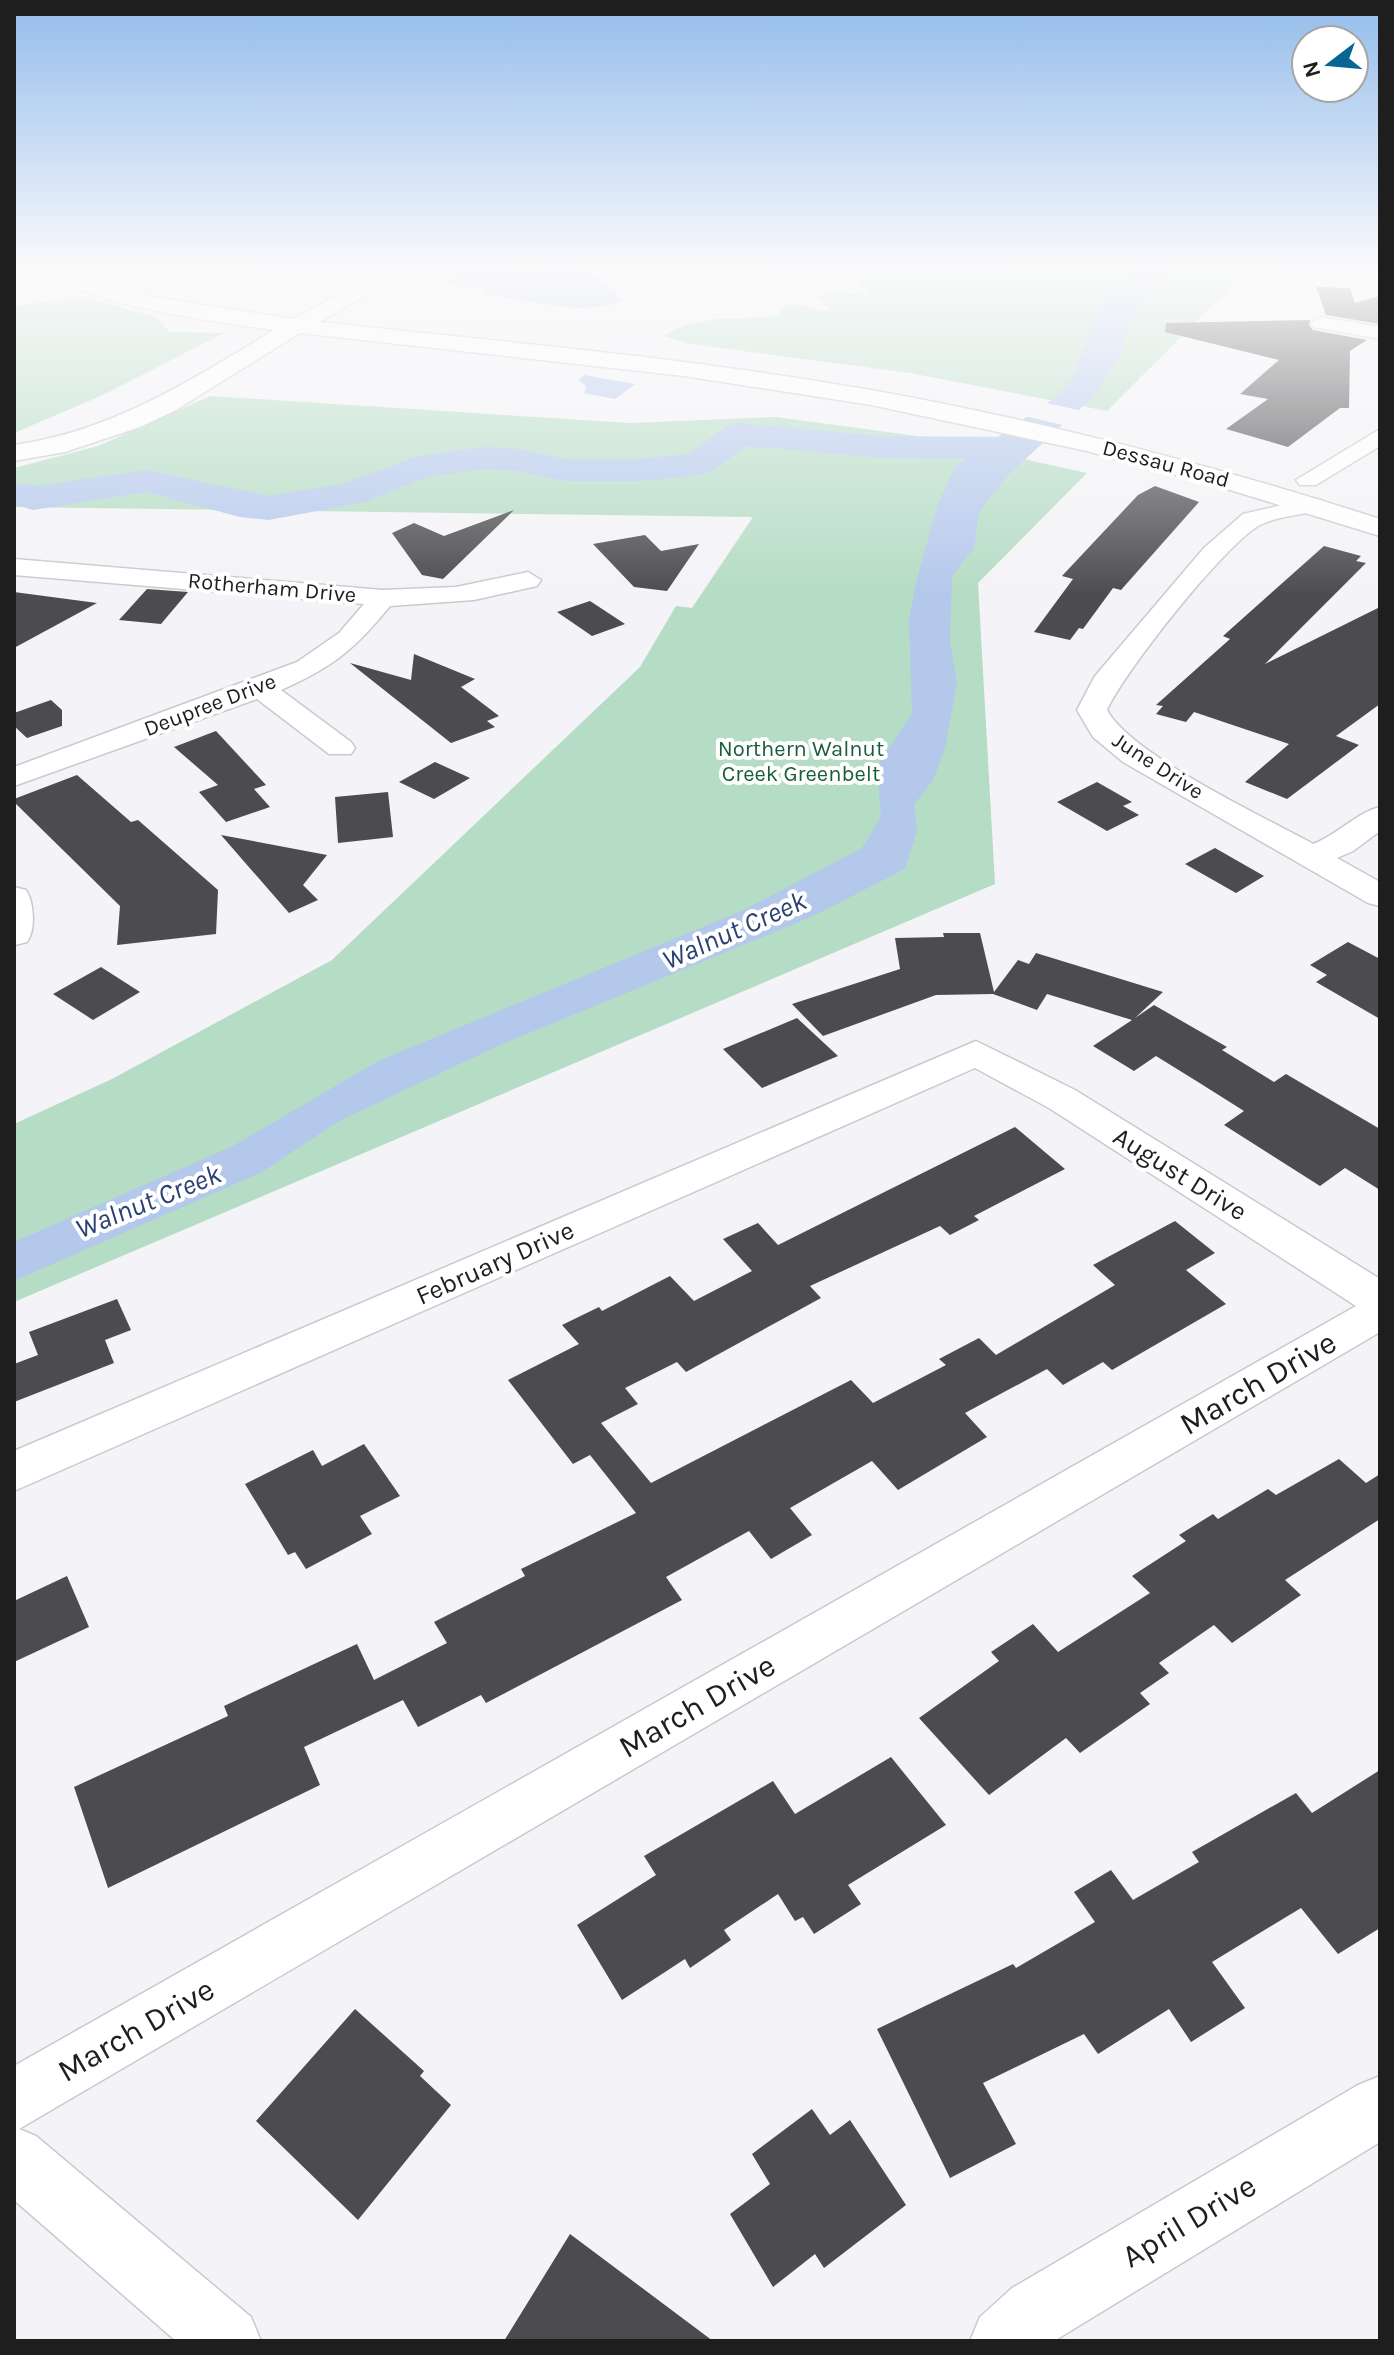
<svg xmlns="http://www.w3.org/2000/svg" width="1394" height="2355" font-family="Karla,sans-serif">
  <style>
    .green { fill: #b5dcc4 }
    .water { fill: #b4c8ec }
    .pier { fill: #f4f3f7 }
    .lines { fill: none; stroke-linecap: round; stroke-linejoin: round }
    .river { fill: #b4c8ec; fill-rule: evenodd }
    .building { fill: #4c4b4e }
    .street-casing { stroke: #cbc9cd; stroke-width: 3 }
    .secondary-casing { stroke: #cbc9cd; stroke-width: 3 }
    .street { fill: #fff; fill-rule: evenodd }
    .secondary { fill: #fff; fill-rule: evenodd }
    .labels { text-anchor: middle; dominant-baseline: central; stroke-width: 8; stroke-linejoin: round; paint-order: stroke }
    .far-street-label { font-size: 22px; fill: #1e1e1f; stroke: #fff }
    .far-park-label { font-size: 22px; fill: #1a5d3d; stroke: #fff }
    .street-label { font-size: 26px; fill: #1e1e1f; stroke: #fff }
    .water-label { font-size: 28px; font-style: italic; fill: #2a4171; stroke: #fff }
    .near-street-label { font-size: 32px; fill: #1e1e1f; stroke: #fff }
  </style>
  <rect width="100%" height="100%" fill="#f4f3f7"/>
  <!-- green -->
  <path class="green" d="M850 266 908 269 1380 266 1237 281 1107 411 910 373 691 344 663 336C703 312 735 322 779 315L786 304C806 303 813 311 830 310L816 297 831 293 870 295 846 268Z
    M83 297 156 317 170 332 224 333 103 395 14 433V306Z
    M210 396 630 423 776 417 925 437 1087 473 978 583 995 884 14 1302V1124L112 1079 332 960 640 667 676 606 692 608 753 517 14 507V468L98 446Z"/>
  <!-- water -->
  <path class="water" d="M477 266H525L512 275C522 275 528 271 537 269 569 261 606 272 622 301 584 317 530 300 490 295L484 292 485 287 495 284 493 281 463 290 446 281Z
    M1144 266H1175L1126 323 1122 351 1096 394 1006 477 979 513 974 548 952 576 950 642 957 683 945 748 933 780 914 805 917 831 905 869 811 917 500 1045 339 1121 262 1172 14 1281V1242L233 1146 378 1061 744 910 862 848 881 817 877 766 912 714 909 620 916 582 938 503 956 466 1057 396 1073 378 1097 312Z
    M584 375 635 384 615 399 584 393 587 387 578 380Z"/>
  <!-- pier -->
  <path class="pier" d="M1041 402 1083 411 1067 426 1020 415Z"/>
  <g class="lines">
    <!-- river -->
    <path class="river" d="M740 423 881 436 1008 437 1021 440 1026 448 1021 456 1008 459 881 458 747 446 711 472 698 475 641 481H566L518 471 483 469 426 477 365 502 269 520 240 517 146 492 33 510 14 504V483L36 486 146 470 269 496 342 484 418 456 483 447 518 449 566 459H641L688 454 727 426Z"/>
  </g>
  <!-- building -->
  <path class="building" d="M1316 287 1350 288 1355 303 1380 296V324L1326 315Z
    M1310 320 1309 325 1313 330 1367 340 1350 351 1349 408H1340L1288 447 1226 429 1268 399 1240 394 1279 360 1165 332 1166 323Z
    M1155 486 1199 502 1121 590 1113 588 1083 629 1079 628 1070 640 1034 632 1073 579 1062 576 1138 495Z
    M514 510 443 579 422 575 392 533 414 523 444 536Z
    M645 535 661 551 699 544 667 591 634 587 593 544Z
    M1324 546 1361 556 1356 561 1366 563 1265 664 1380 607V704L1336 736 1359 745 1287 799 1245 782 1289 744 1194 712 1186 722 1156 714 1163 706 1156 705 1230 639 1223 636Z
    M147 589 188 592 161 624 119 620Z
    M14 592 97 603 14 648Z
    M590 601 625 624 592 636 557 612Z
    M414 654 475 679 461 687 499 716 487 721 495 727 451 743 350 663 411 680Z
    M51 700 62 710V726L27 738 14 726V713Z
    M216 731 266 785 254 789 270 807 226 822 199 792 218 785 174 747Z
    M435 762 470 778 434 799 399 782Z
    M77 775 131 822 138 820 218 890 216 934 117 945 120 906 14 802V799Z
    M1097 782 1132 802 1123 806 1139 815 1107 831 1057 802Z
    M388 792 393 837 338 843 335 797Z
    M221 835 327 855 303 885 318 900 289 913Z
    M1215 848 1264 876 1236 893 1185 864Z
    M943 933H980L994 992 1018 960 1029 964 1036 953 1163 992 1135 1018 1154 1005 1227 1047 1222 1050 1274 1082 1286 1074 1380 1129V1190L1345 1168 1320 1186 1224 1125 1244 1111 1198 1082 1156 1056 1134 1071 1093 1046 1132 1020 1047 994 1037 1010 993 994 936 995 823 1036 792 1004 900 969 895 938 944 937Z
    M1348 942 1380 959V1019L1316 982 1327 975 1310 965Z
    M101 967 140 992 93 1020 53 994Z
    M797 1018 838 1056 762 1088 723 1049Z
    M1015 1127 1065 1169 974 1216 979 1220 950 1235 940 1226 810 1286 821 1298 686 1372 677 1362 625 1388 638 1404 601 1423 651 1483 851 1380 873 1403 946 1365 939 1359 979 1338 996 1355 1115 1285 1093 1265 1175 1221 1215 1253 1186 1270 1226 1304 1112 1370 1103 1362 1063 1385 1047 1369 965 1413 987 1437 898 1490 872 1461 790 1508 812 1535 771 1559 749 1531 666 1577 682 1600 486 1703 481 1695 418 1727 403 1700 304 1747 320 1785 108 1888 74 1787 228 1716 224 1706 357 1644 374 1680 447 1643 434 1622 525 1576 521 1569 636 1513 590 1455 573 1464 508 1380 579 1344 562 1325 599 1307 602 1311 670 1276 694 1301 752 1271 723 1239 758 1223 778 1245Z
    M117 1299 131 1330 105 1340 114 1363 14 1402V1364L38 1355 29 1332Z
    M364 1444 400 1496 360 1516 372 1534 306 1569 295 1552 288 1555 245 1484 313 1450 322 1466Z
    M1339 1459 1366 1483 1380 1474V1519L1285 1580 1301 1595 1232 1643 1214 1625 1159 1663 1169 1673 1140 1693 1150 1704 1080 1753 1066 1738 989 1795 919 1718 999 1661 991 1652 1033 1624 1058 1652 1150 1593 1132 1576 1186 1541 1179 1535 1213 1514 1218 1519 1268 1489 1276 1495Z
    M67 1576 89 1627 14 1662V1601Z
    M891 1757 946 1825 848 1885 861 1904 814 1934 803 1917 795 1921 778 1894 724 1930 731 1940 690 1968 685 1959 622 2000 577 1925 656 1875 644 1856 773 1781 795 1814Z
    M1380 1770V1928L1338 1954 1301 1908 1212 1962 1245 2008 1191 2042 1169 2009 1098 2054 1084 2034 983 2083 1016 2144 950 2178 877 2029 1013 1964 1016 1968 1095 1922 1074 1892 1111 1870 1133 1900 1199 1862 1192 1852 1296 1793 1312 1813Z
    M355 2009 424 2071 420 2076 451 2105 358 2220 256 2121Z
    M812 2109 830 2135 850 2120 906 2205 824 2268 815 2254 773 2287 730 2214 770 2184 752 2154Z
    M570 2234 713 2341H504Z"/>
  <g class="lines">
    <defs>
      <path id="street" d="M732 266H764L792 273 794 277 785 283 734 270Z
        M1321 317 1380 327V339L1314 327 1311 323Z
        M1380 429V446L1316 485H1300L1296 480Z
        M1312 498 1321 500 1324 505 1321 510C1302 515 1277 516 1260 525 1225 544 1124 672 1107 710 1130 754 1264 817 1313 844 1337 835 1356 813 1380 807V831L1353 851 1337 858 1380 882V906L1368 903 1123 762 1093 737 1077 710 1095 676 1204 548 1243 514Z
        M14 559 383 590 456 587 528 572 541 580 537 586 474 600 390 606C355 649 333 667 281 690L351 742 355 748 351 754H329L257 699 14 786V767L297 662 339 633 364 604 14 575Z
        M14 887 26 890C34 902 36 930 27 942L15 945Z
        M976 1041 1075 1090 1380 1279V1332L19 2129 36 2136 251 2317 261 2341H176L14 2200V2066L1356 1306 1049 1108 975 1068 14 1491V1451Z
        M1380 2076V2142L1054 2341H970L980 2317 1012 2288 1358 2085Z"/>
      <path id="secondary" d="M41 266H67L154 297 293 319 390 266H415L320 322C504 342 689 358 871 390 1044 421 1213 465 1380 519V536L1227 489 1087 451 871 405 684 376 300 333 176 410 140 427 65 452 14 461V445C113 431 191 380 274 330 224 323 72 304 41 266Z"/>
    </defs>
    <!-- street casing -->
    <use href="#street" class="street-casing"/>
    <!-- secondary casing -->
    <use href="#secondary" class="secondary-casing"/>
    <!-- street -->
    <use href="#street" class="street"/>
    <!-- secondary -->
    <use href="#secondary" class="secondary"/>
  </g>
  <!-- sky -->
  <linearGradient id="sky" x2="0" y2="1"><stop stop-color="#93bcea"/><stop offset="0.45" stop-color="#fafafb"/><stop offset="1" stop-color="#fafafb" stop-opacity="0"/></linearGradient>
  <rect width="1394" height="596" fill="url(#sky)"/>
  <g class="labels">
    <!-- far-street labels -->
    <g class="far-street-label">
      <text transform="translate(1166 464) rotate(15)">Dessau Road</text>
      <text transform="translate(272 588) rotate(5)">Rotherham Drive</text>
      <text transform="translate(210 705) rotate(-21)">Deupree Drive</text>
      <text transform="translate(1158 766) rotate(33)">June Drive</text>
    </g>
    <!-- far-park labels -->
    <g class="far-park-label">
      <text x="801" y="749">Northern Walnut<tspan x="801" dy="25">Creek Greenbelt</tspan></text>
    </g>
    <!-- street labels -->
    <g class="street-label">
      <text transform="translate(1180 1174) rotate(32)">August Drive</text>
      <text transform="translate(495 1263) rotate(-24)">February Drive</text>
    </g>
    <!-- water labels -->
    <g class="water-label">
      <text transform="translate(734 930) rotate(-24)">Walnut Creek</text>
      <text transform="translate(148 1201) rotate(-22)">Walnut Creek</text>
    </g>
    <!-- near-street labels -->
    <g class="near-street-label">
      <text transform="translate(1258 1383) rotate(-30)">March Drive</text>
      <text transform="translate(697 1706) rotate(-30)">March Drive</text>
      <text transform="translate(136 2030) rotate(-30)">March Drive</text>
      <text transform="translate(1189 2221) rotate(-31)">April Drive</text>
    </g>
  </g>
  <!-- border -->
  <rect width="1394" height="2355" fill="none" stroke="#1e1e1f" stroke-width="32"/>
  <!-- north arrow -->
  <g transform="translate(1330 64) rotate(254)"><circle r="38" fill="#ffffff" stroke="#a5a5a5" stroke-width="2"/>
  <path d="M0-6L14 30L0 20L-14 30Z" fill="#086695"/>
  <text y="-12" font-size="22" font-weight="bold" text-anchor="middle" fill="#1e1e1f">N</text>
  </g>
</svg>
